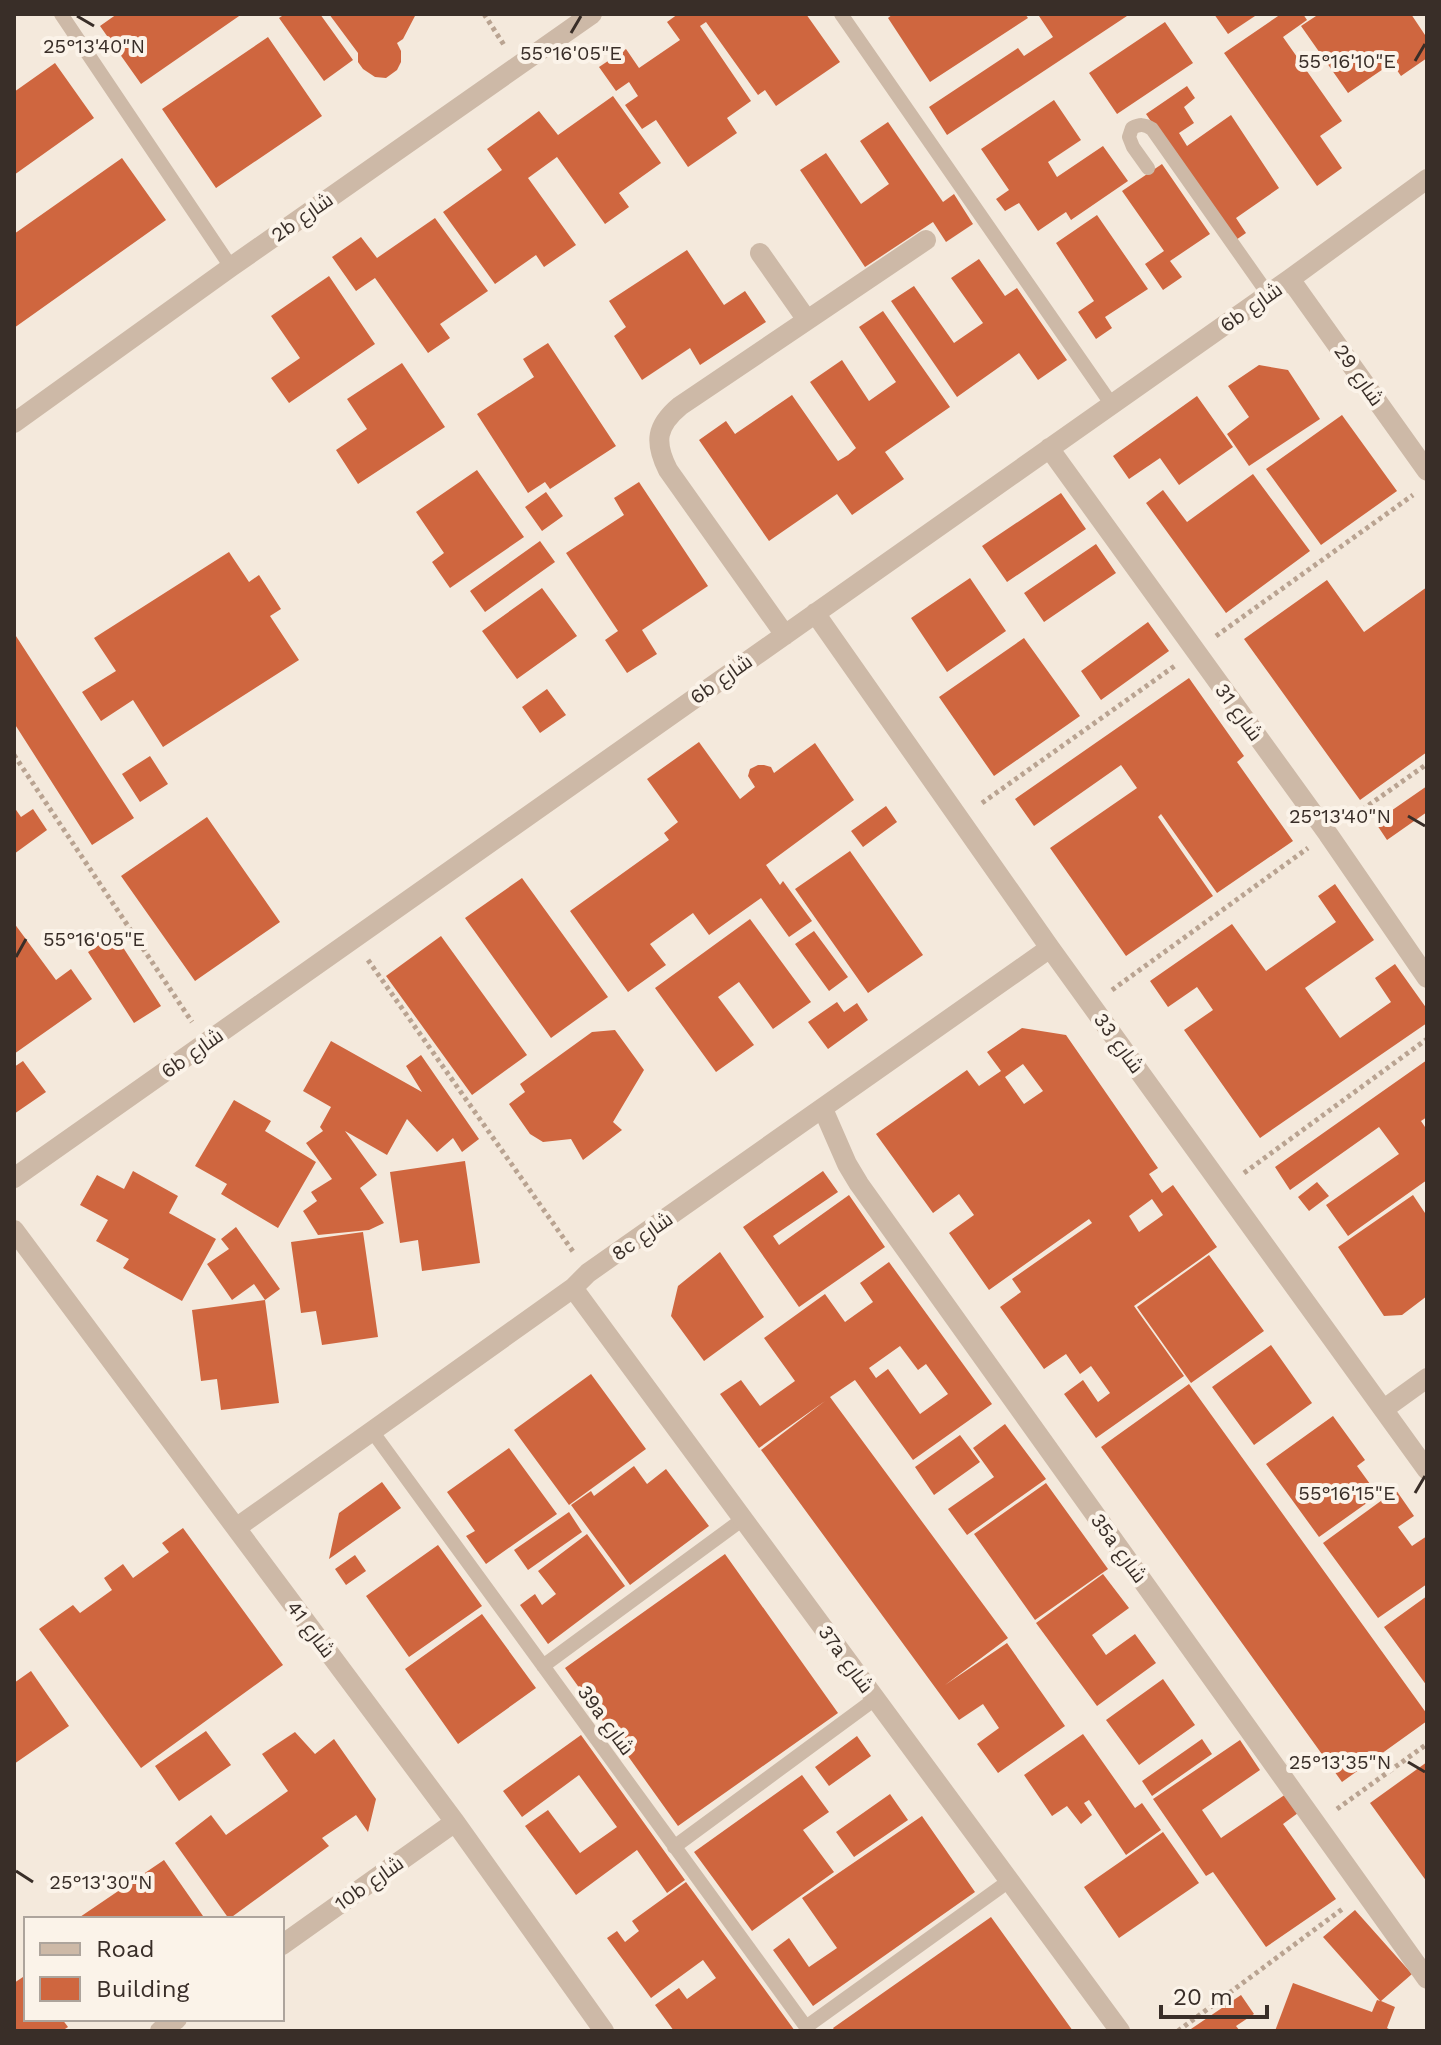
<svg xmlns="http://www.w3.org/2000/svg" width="1441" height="2045" font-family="'Work Sans',Cairo,sans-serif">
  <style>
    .building { fill: #cf663f; fill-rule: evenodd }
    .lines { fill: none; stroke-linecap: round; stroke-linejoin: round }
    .path { stroke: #b9a391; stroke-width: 5; stroke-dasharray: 4 4; stroke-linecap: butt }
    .lane { stroke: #cdb9a7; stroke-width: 14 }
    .street { stroke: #cdb9a7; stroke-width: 20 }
    .ticks { fill: none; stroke: #392e28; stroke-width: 3 }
    .labels { text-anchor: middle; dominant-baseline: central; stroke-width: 8; stroke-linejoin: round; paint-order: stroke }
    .street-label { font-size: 20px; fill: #392e28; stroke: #fbf3e9 }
    .ticks-label { font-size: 20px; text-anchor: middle; fill: #392e28; stroke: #fbf3e9; stroke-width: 8; stroke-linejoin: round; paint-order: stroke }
  </style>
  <rect width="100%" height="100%" fill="#f4e9dc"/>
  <!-- building -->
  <path class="building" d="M117 14H242L141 84 100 26Z
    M285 14H320L353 60 324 81 279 18Z
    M329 14H416L403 39 397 43 401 51V62L397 70 386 78 375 77 363 69 358 62V53Z
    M678 14H806L840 62 776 106 765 90 758 95 706 22 700 26 751 101 727 118 737 133 688 167 656 120 642 129 625 105 638 96 629 82 616 91 599 67 626 49 639 68 680 40 667 22Z
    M893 14H1025L1028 18 930 82 888 18Z
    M1043 14H1130L947 135 929 107 1018 48 1024 56 1053 37 1039 16Z
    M1214 14H1258L1228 34Z
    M1281 14H1303L1307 20 1283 37 1342 121 1320 136 1342 168 1317 186 1224 53Z
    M1319 14H1411L1427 38V58L1401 76 1392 63 1348 93 1301 26Z
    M1165 22 1193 63 1117 114 1089 73Z
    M268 37 322 116 216 188 162 109Z
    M55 63 94 118 14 175V92Z
    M1187 86 1195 98 1184 107 1194 123 1179 133 1187 146 1231 115 1279 188 1236 218 1246 233 1233 242 1146 114Z
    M613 96 661 163 619 193 629 207 605 224 557 157 528 178 576 245 544 267 536 255 495 284 443 212 502 170 487 149 539 111 558 135Z
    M1054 100 1081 140 1048 162 1057 177 1103 146 1128 181 1071 220 1066 212 1038 231 1019 203 1005 211 996 199 1009 190 981 149Z
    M888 122 943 202 954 194 973 224 946 242 933 222 865 267 800 170 826 153 861 204 889 184 860 141Z
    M122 158 166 220 14 328V234Z
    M1162 164 1210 234 1170 261 1182 277 1163 290 1145 264 1164 251 1122 191Z
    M1097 215 1148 289 1105 317 1112 328 1096 339 1078 312 1094 301 1056 243Z
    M435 218 488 291 440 324 450 338 428 353 375 278 356 291 332 257 361 237 377 258Z
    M687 250 724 305 745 291 766 322 700 365 690 348 642 380 614 336 626 327 609 301Z
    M979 259 1005 296 1017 288 1067 360 1038 380 1019 353 957 397 891 301 914 286 954 343 983 323 951 278Z
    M329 276 375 344 289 403 271 378 300 358 271 316Z
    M883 311 950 407 885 452 904 479 852 515 837 494 769 541 699 440 726 421 735 434 792 395 838 461 848 455 856 448 810 382 842 360 869 401 896 382 859 327Z
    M548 343 616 446 550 489 545 482 528 493 477 414 534 377 523 359Z
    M402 363 445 427 358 484 336 450 367 429 347 399Z
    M1259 365 1288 370 1320 419 1249 466 1227 434 1249 417 1228 386Z
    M1197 396 1233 447 1179 485 1160 458 1129 479 1113 456Z
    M1342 415 1397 491 1321 545 1266 469Z
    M477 470 524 537 450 588 432 562 444 553 416 512Z
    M1253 474 1310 551 1226 613 1146 503 1163 490 1187 522Z
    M639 482 708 586 642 630 657 654 627 673 605 640 618 631 566 553 624 515 614 498Z
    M546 492 563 516 542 531 525 507Z
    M1061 493 1086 529 1007 582 982 546Z
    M540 541 555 562 485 612 470 591Z
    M1096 544 1116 573 1044 622 1024 593Z
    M229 552 249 582 259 575 281 609 270 616 299 660 163 747 133 700 101 721 82 692 116 671 94 638Z
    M970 578 1006 631 947 672 911 618Z
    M1327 580 1364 632 1427 587V752L1360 800 1244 639Z
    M542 588 577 636 517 679 482 631Z
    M1148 622 1169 651 1101 700 1081 671Z
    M14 633 134 818 92 845 14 723Z
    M1024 638 1080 716 994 776 939 697Z
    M1189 678 1244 756 1237 762 1293 841 1217 893 1161 814 1158 817 1213 896 1126 956 1050 848 1137 788 1121 765 1034 826 1015 799Z
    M547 689 566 715 540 733 522 707Z
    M699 742 740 799 755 787 748 776 750 769 758 765H764L771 767 774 773 815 743 854 800 766 865 780 885 783 881 812 921 789 937 761 898 709 935 693 913 650 944 666 965 628 992 570 911 669 840 664 833 678 822 647 779Z
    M150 756 168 784 140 802 122 774Z
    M1427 786V812L1387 840 1375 822Z
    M886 806 897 822 863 847 851 831Z
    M14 807 21 817 33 809 47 830 14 854Z
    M207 817 280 922 195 981 121 876Z
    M850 851 923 955 868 993 795 889Z
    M522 878 608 997 551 1038 465 918Z
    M1335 884 1374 940 1305 988 1340 1038 1391 1002 1375 978 1395 964 1427 1009V1023L1260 1138 1184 1030 1213 1010 1197 987 1168 1007 1150 981 1232 924 1266 971 1336 922 1318 896Z
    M750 919 811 1002 773 1029 739 982 718 997 754 1045 716 1072 655 988Z
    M14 923 56 980 71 969 92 999 14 1054Z
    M814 931 848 977 829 991 795 944Z
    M115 935 161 1006 134 1023 88 952Z
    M441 936 527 1055 472 1095 386 976Z
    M837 1002 844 1012 857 1003 868 1020 828 1049 808 1022Z
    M1022 1028 1066 1035 1158 1168 1149 1174 1162 1193 1173 1185 1217 1247 1134 1306 1184 1376 1096 1438 1064 1394 1083 1380 1098 1402 1110 1393 1091 1366 1080 1374 1066 1354 1044 1369 1000 1307 1021 1292 1012 1279 1092 1223 1089 1219 989 1290 949 1233 974 1215 959 1194 933 1213 876 1134 967 1070 979 1086 1001 1071 987 1052ZM1023 1064 1043 1091 1024 1104 1005 1077ZM1152 1199 1163 1215 1139 1232 1129 1216Z
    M615 1030 644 1070 613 1122 622 1130 583 1160 571 1139 543 1142 530 1134 509 1104 525 1092 520 1084 592 1032Z
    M331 1041 422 1092 406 1066 421 1055 479 1139 462 1152 453 1138 437 1152 407 1119 387 1155 345 1131 377 1175 360 1188 384 1223 369 1230 318 1235 303 1211 317 1201 311 1192 332 1179 306 1143 323 1131 320 1127 331 1107 303 1091Z
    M1427 1060V1117L1421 1121 1427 1130V1180L1348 1236 1326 1205 1399 1154 1379 1127 1290 1190 1275 1167Z
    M23 1061 46 1092 14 1114V1067Z
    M234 1100 271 1121 265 1131 316 1162 278 1228 221 1194 227 1184 195 1166Z
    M465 1161 480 1263 422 1271 418 1240 400 1243 390 1172Z
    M133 1171 178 1196 169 1213 216 1239 182 1301 123 1268 129 1259 96 1241 108 1220 80 1205 97 1175 124 1189Z
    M823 1171 838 1192 773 1236 779 1245 849 1195 885 1247 799 1307 743 1227Z
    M1317 1182 1329 1196 1309 1211 1298 1197Z
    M1413 1195 1427 1216V1296L1402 1315 1384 1316 1338 1247Z
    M236 1227 280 1289 265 1300 254 1284 232 1300 207 1264 229 1249 221 1239Z
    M363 1232 378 1337 322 1345 316 1311 301 1313 291 1242Z
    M720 1252 764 1317 704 1361 671 1316 678 1286Z
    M1209 1255 1264 1331 1191 1383 1137 1307Z
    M889 1262 992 1404 913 1460 855 1380 830 1397 1008 1638 945 1685 1007 1643 1065 1726 998 1773 977 1744 999 1728 983 1704 959 1720 761 1450 825 1401 759 1448 720 1394 741 1380 760 1406 795 1381 764 1338 825 1294 845 1322 873 1302 860 1283ZM900 1346 918 1370 926 1364 948 1394 920 1414 888 1369 876 1378 869 1368Z
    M265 1300 279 1403 221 1410 217 1379 201 1381 192 1310Z
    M1271 1345 1312 1403 1254 1445 1212 1387Z
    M591 1374 646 1449 569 1505 514 1430Z
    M1189 1384 1427 1714V1721L1342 1782 1101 1447Z
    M1333 1416 1365 1460 1357 1466 1378 1495 1319 1537 1266 1464Z
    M1005 1424 1046 1479 967 1535 948 1509 994 1477 973 1448Z
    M960 1435 980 1462 934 1495 915 1467Z
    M509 1448 557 1514 486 1564 466 1536 475 1531 447 1492Z
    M634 1466 647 1484 666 1469 709 1526 630 1585 571 1505 591 1491 594 1496Z
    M382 1482 401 1508 329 1559 339 1513Z
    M1046 1483 1108 1569 1035 1620 974 1534Z
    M1396 1490 1414 1516 1398 1527 1412 1546 1427 1536V1584L1378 1618 1323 1543Z
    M569 1512 582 1532 528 1570 514 1550Z
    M183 1528 283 1665 141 1768 39 1629 73 1605 80 1613 112 1590 104 1578 123 1564 133 1578 169 1552 162 1543Z
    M587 1534 625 1586 548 1644 520 1605 535 1594 542 1605 556 1594 538 1571Z
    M438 1545 482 1606 409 1657 366 1596Z
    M725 1554 838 1713 678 1826 565 1668Z
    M355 1555 366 1571 346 1585 335 1569Z
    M1103 1574 1129 1608 1092 1635 1106 1655 1135 1634 1156 1663 1097 1706 1036 1623Z
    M1427 1596V1686L1384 1627Z
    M482 1614 536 1688 458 1744 405 1669Z
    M31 1671 69 1726 14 1764V1683Z
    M1163 1679 1195 1725 1139 1765 1106 1720Z
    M206 1731 231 1765 179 1801 155 1766Z
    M295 1732 315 1754 334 1739 376 1799 368 1832 356 1815 322 1838 329 1846 229 1919 175 1843 211 1815 226 1835 288 1791 262 1754Z
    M1083 1734 1135 1808 1142 1803 1161 1830 1126 1855 1089 1800 1084 1803 1092 1815 1081 1824 1067 1806 1052 1816 1024 1775Z
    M581 1735 685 1880 667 1893 637 1850 576 1895 525 1826 548 1810 580 1853 617 1827 579 1775 522 1817 503 1791Z
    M857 1736 871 1756 829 1786 815 1767Z
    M1202 1739 1212 1754 1152 1796 1142 1781Z
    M1240 1740 1260 1770 1202 1810 1221 1838 1286 1794 1298 1813 1283 1824 1336 1899 1266 1947 1213 1872 1206 1876 1153 1799Z
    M1427 1762V1882L1370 1803Z
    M802 1775 829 1812 803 1830 834 1872 752 1931 694 1852Z
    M890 1794 908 1820 854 1857 836 1832Z
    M922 1816 975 1892 813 2006 773 1950 789 1938 809 1967 837 1948 802 1898Z
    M1163 1832 1199 1883 1119 1938 1084 1887Z
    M164 1860 203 1916 198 1919H77Z
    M686 1882 768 1994 795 2031H674L655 2005 679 1988 687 1999 716 1978 703 1960 651 1998 607 1938 617 1931 625 1942 639 1931 632 1921Z
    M1355 1910 1412 1974 1381 2001 1395 2007 1387 2028 1393 2031H1275L1293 1983 1372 2012 1377 2000 1380 2001 1323 1937Z
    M991 1917 1073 2031H835L833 2028Z
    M26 1975V2019H62L68 2027 62 2031H14V1983Z
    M1241 1995 1254 2014 1236 2026 1240 2031H1188Z"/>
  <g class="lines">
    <!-- path -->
    <path class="path" d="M484 14 504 45
      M1216 636 1413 495
      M14 755 192 1022
      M982 803 1176 665
      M1349 819 1427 764
      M368 960 574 1253
      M1112 990 1308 848
      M1244 1173 1427 1039
      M1337 1809 1427 1744
      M1178 2031 1345 1907"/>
    <!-- lane -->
    <path class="lane" d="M61 14 231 267
      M841 14 1112 405
      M1148 168 1133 147 1129 137 1132 128C1140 124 1144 124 1152 129L1268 294
      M372 1431 809 2031
      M543 1666 743 1519
      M674 1847 875 1699
      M806 2027 1009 1881"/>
    <!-- street -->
    <path class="street" d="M760 253 807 320
      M1290 279 1427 471
      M14 423 231 267 592 14
      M1049 448 1328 834 1427 978
      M815 613 1050 948 1427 1470
      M785 635 668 470C654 442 656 426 680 406L926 240
      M823 1109 847 1164 859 1184 1427 1979
      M14 1178 1290 279 1427 179
      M14 1230 455 1822 604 2031
      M573 1288 1120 2031
      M1384 1409 1427 1378
      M236 1528 573 1288 588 1273 1050 948
      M282 1945 455 1822
      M160 2031 177 2019"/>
  </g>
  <!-- ticks -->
  <path class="ticks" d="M77 16 94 26M571 33 581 16M1415 61 1425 44M1408 816 1425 826M16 957 26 939M1415 1493 1425 1476M1408 1762 1425 1772M16 1871 33 1882"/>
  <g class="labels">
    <!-- street labels -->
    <g class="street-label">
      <text transform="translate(302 217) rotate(-35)">2b شارع</text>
      <text transform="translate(1251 307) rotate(-35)">6b شارع</text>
      <text transform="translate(1359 375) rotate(55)">شارع 29</text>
      <text transform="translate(721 679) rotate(-35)">6b شارع</text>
      <text transform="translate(1239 712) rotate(54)">شارع 31</text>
      <text transform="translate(1119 1043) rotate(54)">شارع 33</text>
      <text transform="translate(192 1053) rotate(-35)">6b شارع</text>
      <text transform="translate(642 1236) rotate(-35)">8c شارع</text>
      <text transform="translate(1119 1548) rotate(54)">35a شارع</text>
      <text transform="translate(311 1629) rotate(53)">شارع 41</text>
      <text transform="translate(846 1659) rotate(54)">37a شارع</text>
      <text transform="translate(606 1720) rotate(54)">39a شارع</text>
      <text transform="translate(369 1883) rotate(-35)">10b شارع</text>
    </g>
  </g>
  <g class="ticks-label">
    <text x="94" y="53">25°13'40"N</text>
    <text x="571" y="60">55°16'05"E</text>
    <text x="1347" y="68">55°16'10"E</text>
    <text x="1340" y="823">25°13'40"N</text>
    <text x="94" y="946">55°16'05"E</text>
    <text x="1347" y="1500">55°16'15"E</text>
    <text x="1340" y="1769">25°13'35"N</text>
    <text x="101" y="1889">25°13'30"N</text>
  </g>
  <!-- border -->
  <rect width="1441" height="2045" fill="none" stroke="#392e28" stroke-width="32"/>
  <!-- legend -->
  <rect x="24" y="1917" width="260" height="104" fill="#fbf3e9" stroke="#ada49c" stroke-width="2"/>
  <rect x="40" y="1943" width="40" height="12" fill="#cdb9a7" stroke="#ada49c" stroke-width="2"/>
  <text x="96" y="1957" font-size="24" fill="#392e28">Road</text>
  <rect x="40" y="1977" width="40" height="24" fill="#cf663f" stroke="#ada49c" stroke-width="2"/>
  <text x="96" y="1997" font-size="24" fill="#392e28">Building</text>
  <!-- scale -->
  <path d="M1161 2005v12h106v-12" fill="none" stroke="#392e28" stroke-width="4"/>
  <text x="1173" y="2005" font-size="24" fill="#392e28" stroke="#fbf3e9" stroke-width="6" paint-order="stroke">20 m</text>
</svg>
